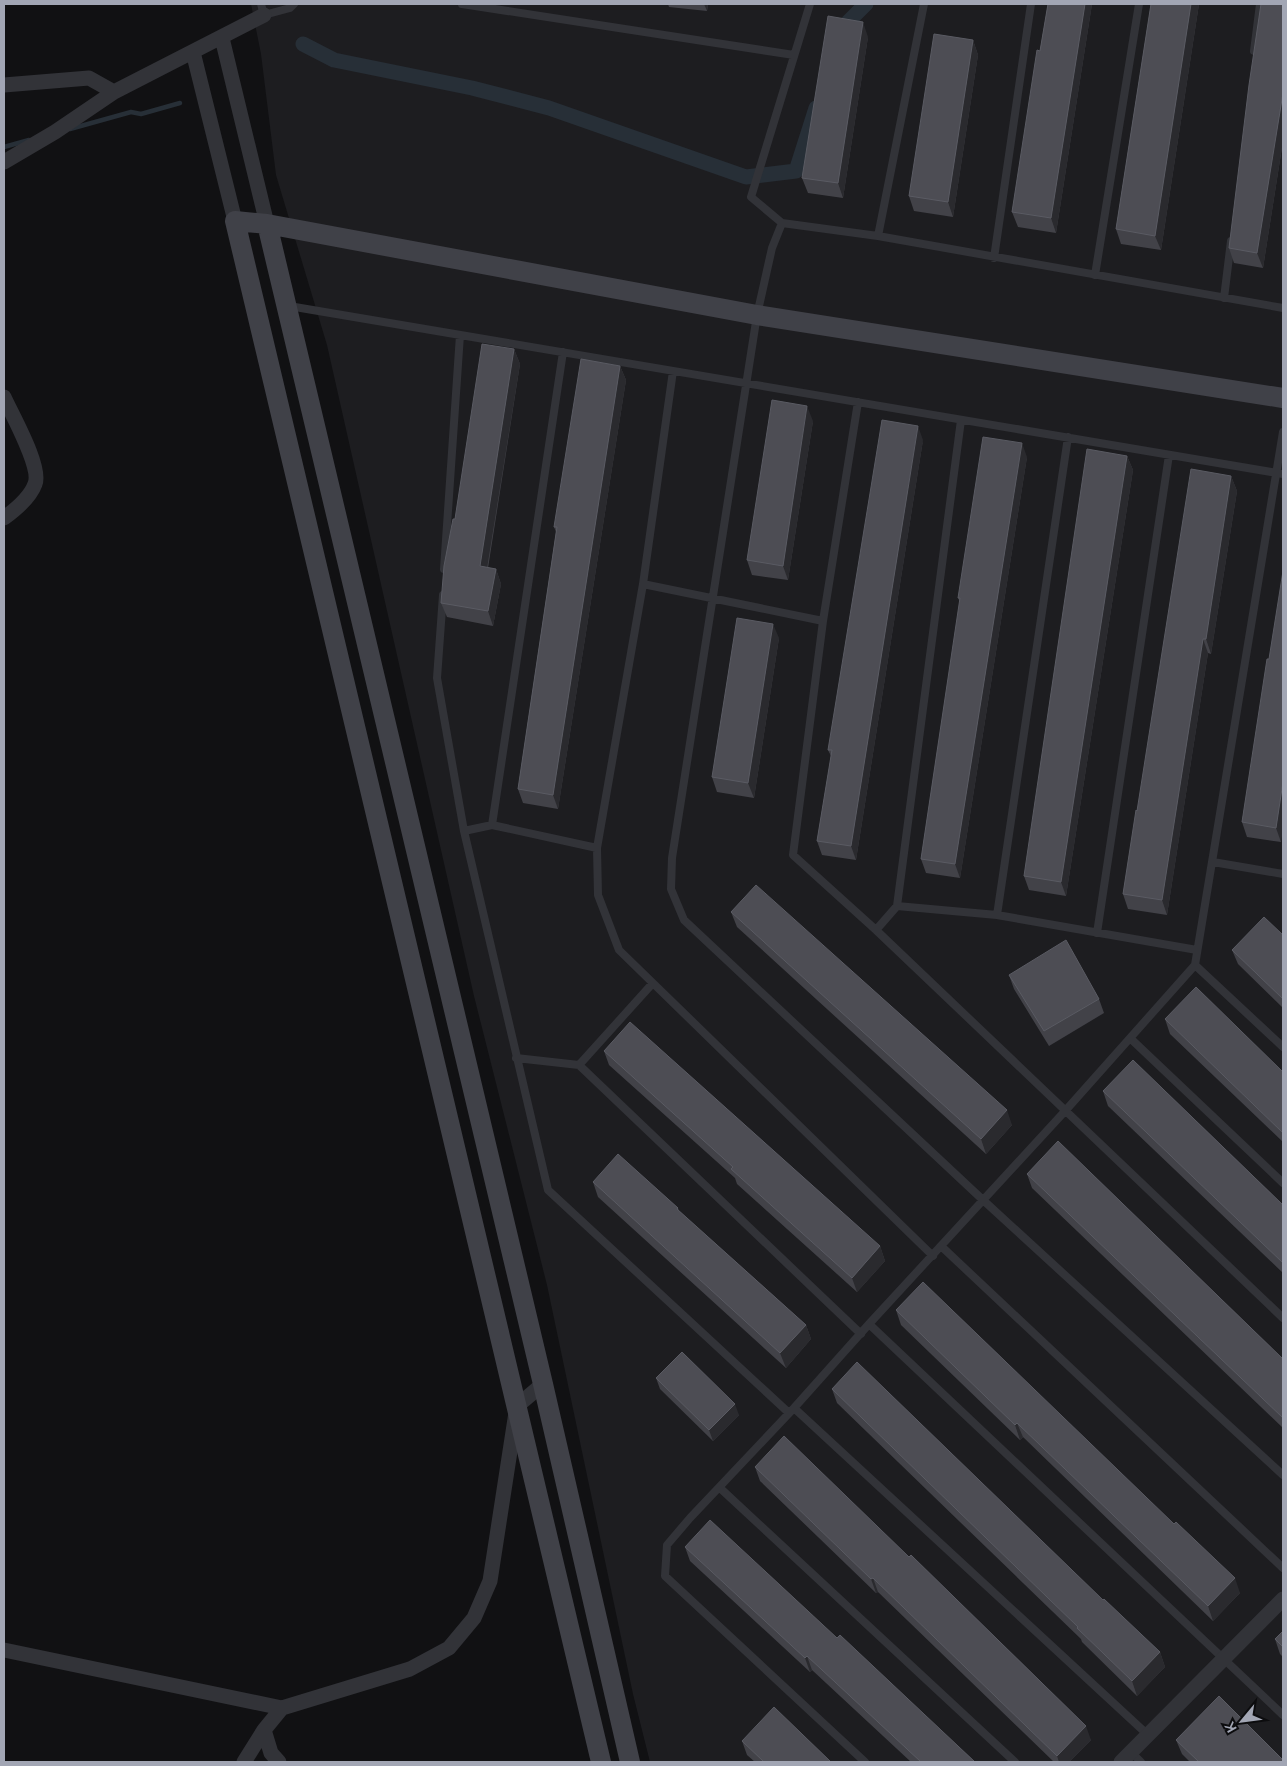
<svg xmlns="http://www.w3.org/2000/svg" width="1287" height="1766" font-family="Raleway,sans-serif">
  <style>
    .built { fill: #1d1d20 }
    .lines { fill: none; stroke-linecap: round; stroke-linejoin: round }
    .stream { stroke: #272f37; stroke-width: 4.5 }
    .canal { stroke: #272f37; stroke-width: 15 }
    .lane { stroke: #323338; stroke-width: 8 }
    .street { stroke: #323338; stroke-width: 15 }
    .secondary { stroke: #404148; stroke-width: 20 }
    .wall { fill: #424248 }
    .shaded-wall { fill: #2a2a2e }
    .building { fill: #4d4d54; stroke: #5a5b63 }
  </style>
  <rect width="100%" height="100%" fill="#111113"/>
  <!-- built -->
  <path class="built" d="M251 4H1283V1762H650L633 1694 547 1285 474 996 327 345 276 175 261 54Z"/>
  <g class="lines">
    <!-- stream -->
    <path class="stream" d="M70 129 131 112 141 114 180 103
      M4 147 29 140"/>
    <!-- canal -->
    <path class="canal" d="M840 36 843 27 866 4
      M303 44 334 60 472 88 549 108 746 177 796 171 816 108"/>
    <!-- lane -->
    <path class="lane" d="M261 4 264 15 290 8 294 4
      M462 4 794 55
      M810 4 751 197 782 223 878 236 1283 308
      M1254 51 1260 4
      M782 223 772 248 757 315 672 858 671 889 684 920 983 1200 1283 1475
      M878 236 924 4
      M994 258 1031 4
      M1095 275 1139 4
      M1224 298 1231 241
      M289 306 1283 474
      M673 371 643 584 597 848 598 895 619 950 933 1256
      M858 402 823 621 793 855 876 930 1283 1318
      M444 569 460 335
      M643 584 823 621
      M443 595 437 678 464 831 548 1190 789 1413
      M492 825 563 352
      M464 831 492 825 597 848
      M1213 862 1283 874
      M897 906 961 420
      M997 915 1068 437
      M876 930 897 906 997 915 1197 950
      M1097 933 1169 455
      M1195 965 1283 1047
      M1130 1038 1283 1183
      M516 1058 579 1065 861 1334
      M579 1065 652 984
      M941 1246 1283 1568
      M869 1324 1283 1715
      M794 1408 1148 1735
      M720 1488 1015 1762
      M1131 1752 1141 1762
      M865 1762 665 1576 667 1545 690 1518 794 1408 869 1324 1066 1110 1195 965 1283 432"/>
    <!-- street -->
    <path class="street" d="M222 38 267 224
      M193 52 235 221
      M4 85 89 78 114 92
      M4 162 55 132 114 92 264 15
      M4 397C12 415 42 467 35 484 30 498 15 510 4 518
      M4 1650 282 1708 410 1669 449 1648 474 1618 490 1581 517 1406 543 1384
      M244 1762 264 1730
      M279 1762 271 1753 264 1730 282 1708
      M1121 1762 1283 1599"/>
    <!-- secondary -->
    <path class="secondary" d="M267 224 543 1384 630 1762
      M601 1762 235 221 267 224 757 315 1283 398"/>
  </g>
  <!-- wall -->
  <path class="wall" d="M668 4H708L707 11 669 7Z
    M1048 4H1092L1056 233 1018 227 1012 212Z
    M1151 4H1199L1161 250 1121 244 1116 229Z
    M1283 4V141L1263 268 1234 263 1229 248Z
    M868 37 843 198 808 193 802 178Z
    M973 40 978 55 953 217 914 211 909 196Z
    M514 349 520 364 488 568 496 569 501 584 493 626 447 617 441 603 455 519Z
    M620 366 626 380 558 809 523 803 518 789 556 532 554 527Z
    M813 421 788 580 752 575 747 560Z
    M923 440 856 860 822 855 817 841 831 756 828 750Z
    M1127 456 1133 470 1066 896 1029 890 1024 876Z
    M1027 457 960 878 926 873 921 859 960 602 958 598Z
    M1231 476 1237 491 1211 654 1208 653 1167 915 1128 909 1123 894 1137 811Z
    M779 638 754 798 717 792 712 777Z
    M1269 659 1281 842 1247 837 1242 822Z
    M731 912 1012 1125 986 1154 737 927Z
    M1283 935V1008L1238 964 1232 950Z
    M1009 975 1099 999 1104 1013 1049 1046 1014 989Z
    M1165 1019 1283 1072V1142L1170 1034Z
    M604 1051 880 1246 885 1261 857 1292 737 1184 735 1178 609 1065Z
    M1103 1091 1283 1205V1273L1108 1106Z
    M1027 1174 1283 1359V1428L1032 1188Z
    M593 1182 678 1208 679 1211 806 1325 811 1339 786 1368 598 1197Z
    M896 1310 1240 1593 1213 1621 1023 1437 1020 1440 901 1325Z
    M656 1378 739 1415 713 1441 660 1389Z
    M832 1389 1103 1600 1160 1652 1165 1667 1137 1696 1082 1642 1081 1639 837 1403Z
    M755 1467 909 1557 1091 1740 1069 1762H1054L878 1592 876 1593 760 1481Z
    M685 1547 837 1638 975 1762H911L812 1670 810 1672 690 1561Z
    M1283 1631V1657L1280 1654 1275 1639Z
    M1176 1740 1283 1762H1190L1182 1754Z
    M742 1741 831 1762H755L747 1755Z"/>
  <!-- shaded-wall -->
  <path class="shaded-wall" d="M704 4H708L707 11Z
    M1085 4H1092L1056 233 1051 218Z
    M1191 4H1199L1161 250 1155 236Z
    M863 22 868 37 843 198 838 183Z
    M973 40 978 55 953 217 948 202Z
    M1283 93V141L1263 268 1257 253Z
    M514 349 520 364 485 581 480 566Z
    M620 366 626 380 558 809 553 795Z
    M807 406 813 421 788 580 783 566Z
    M918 426 923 440 856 860 851 846Z
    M1022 443 1027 457 960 878 955 864Z
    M1127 456 1133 470 1066 896 1061 882Z
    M1231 476 1237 491 1211 654 1206 639Z
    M496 569 501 584 493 626 488 611Z
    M773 624 779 638 754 798 748 783Z
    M1203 639 1208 653 1167 915 1162 900Z
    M1283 782V831L1281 842 1276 828Z
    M1007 1110 1012 1125 986 1154 981 1139Z
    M880 1246 885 1261 857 1292 852 1278Z
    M806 1325 811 1339 786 1368 780 1353Z
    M735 1404 739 1415 713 1441 709 1430Z
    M1017 1423 1023 1437 1020 1440 1015 1425Z
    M873 1578 878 1592 876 1593 871 1579Z
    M1235 1578 1240 1593 1213 1621 1208 1606Z
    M1160 1652 1165 1667 1137 1696 1132 1681Z
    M807 1656 812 1670 810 1672 805 1658Z
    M1086 1726 1091 1740 1069 1762H1059L1057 1756Z"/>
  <!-- building -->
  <path class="building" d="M1048 4H1085L1051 218 1012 212 1037 50 1040 51Z
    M1151 4H1191L1155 236 1116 229Z
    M1261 4H1283V93L1257 253 1229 248 1249 85Z
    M828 16 863 22 838 183 802 178Z
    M934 34 973 40 948 202 909 196Z
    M482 344 514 349 480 566 496 569 488 611 441 603 444 566 453 519H455Z
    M581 359 620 366 553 795 518 789 557 527H554Z
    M772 400 807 406 783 566 747 560Z
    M882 420 918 426 851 846 817 841 832 750H828Z
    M983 437 1022 443 955 864 921 859 960 598H958Z
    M1087 449 1127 456 1061 882 1024 876Z
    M1191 469 1231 476 1206 639H1203L1162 900 1123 894 1136 810 1137 811Z
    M1283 571V782L1276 828 1242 822 1267 659H1269Z
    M737 618 773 624 748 783 712 777Z
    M756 885 1007 1110 981 1139 731 912Z
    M1264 917 1283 935V999L1232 950Z
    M1066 940 1099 999 1044 1031 1009 975Z
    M1196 987 1283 1072V1133L1165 1019Z
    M630 1022 880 1246 852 1278 731 1169 733 1167 604 1051Z
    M1133 1060 1283 1205V1263L1103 1091Z
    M1058 1141 1283 1359V1418L1027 1174Z
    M618 1154 678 1208 677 1209 806 1325 780 1353 593 1182Z
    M923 1282 1174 1524 1176 1522 1235 1578 1208 1606 1017 1423 1015 1425 896 1310Z
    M682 1352 735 1404 709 1430 656 1378Z
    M857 1362 1103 1600 1104 1599 1160 1652 1132 1681 1077 1628 1078 1627 832 1389Z
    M784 1436 909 1557 911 1555 1086 1726 1057 1756 873 1578 871 1579 755 1467Z
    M710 1520 837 1638 840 1635 975 1762H921L807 1656 805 1658 685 1547Z
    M1283 1631V1647L1275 1639Z
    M1219 1696 1283 1760V1762H1199L1176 1740Z
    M774 1707 831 1762H764L742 1741Z"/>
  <!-- border -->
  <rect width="1287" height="1766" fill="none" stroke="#a2a6b4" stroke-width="10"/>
  <!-- north arrow -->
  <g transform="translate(1242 1721) rotate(241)" stroke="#0c0c0e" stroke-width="4" paint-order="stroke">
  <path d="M0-4L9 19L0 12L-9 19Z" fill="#a2a6b4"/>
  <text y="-8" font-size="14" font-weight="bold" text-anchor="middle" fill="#a2a6b4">K</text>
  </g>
</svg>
